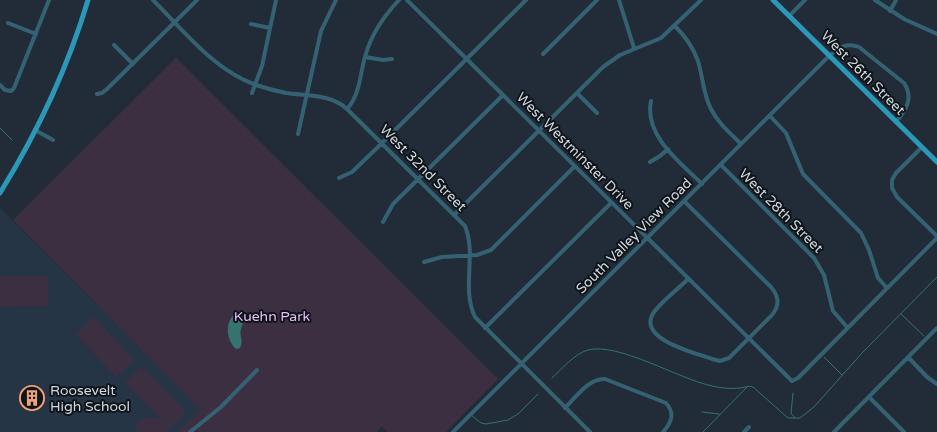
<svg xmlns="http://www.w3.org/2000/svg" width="937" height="432" font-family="'Varela Round',sans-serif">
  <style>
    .built { fill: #263546 }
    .green { fill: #3d2f42 }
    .water { fill: #36726f }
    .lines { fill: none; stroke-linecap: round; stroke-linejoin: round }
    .stream { stroke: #36726f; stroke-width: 1 }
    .minor { stroke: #356272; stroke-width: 4 }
    .major { stroke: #2c98b8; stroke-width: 5 }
    .labels { text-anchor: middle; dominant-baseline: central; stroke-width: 4; stroke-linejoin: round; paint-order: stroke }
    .street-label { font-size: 14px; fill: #d1d8e0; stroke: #0f1419 }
    .park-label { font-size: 14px; fill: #e8bdf9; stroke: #0f1419 }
    .poi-label { font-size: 14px; fill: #d1d8e0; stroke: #0f1419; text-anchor: start }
  </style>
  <rect width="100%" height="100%" fill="#212c38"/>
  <!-- built -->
  <path class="built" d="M0 208 201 409 178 432H0Z"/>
  <!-- green -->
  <path class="green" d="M176 58 498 379 446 432H388L382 426 377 432H199L197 430 195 432H178L200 409 13 220Z
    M0 276H48V306L0 307Z
    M94 317 134 360 116 377 76 335Z
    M141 367 186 412 170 428 125 383Z
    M154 417 161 420 169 429 167 432H139L134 427C140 421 145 418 154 417Z"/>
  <!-- water -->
  <path class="water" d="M240 311 243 313C246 320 243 322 241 329 239 336 244 341 240 348L236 349C225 339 224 317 240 311Z"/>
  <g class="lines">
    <!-- stream -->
    <path class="stream" d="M0 128 12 140
      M901 314 924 336
      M824 357 842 375
      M552 378C562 369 574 354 588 350 618 342 679 379 712 386 721 388 730 389 739 388 745 388 748 385 753 387L788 418H800L814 407 862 353 937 277
      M793 393 791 413 795 418
      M702 412 719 414
      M471 415 481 423 486 424 508 420 518 414 538 394
      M703 432 748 386"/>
    <!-- minor -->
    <path class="minor" d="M153 0C184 31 214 70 256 85 265 88 276 91 286 93 307 96 331 94 347 109L465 226C477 255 461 288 475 317L590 432
      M407 0 792 381
      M619 0 634 48
      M875 0 904 19 937 34
      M890 11 896 0
      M789 16 805 0
      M8 23 36 34
      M251 24 270 28
      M675 26C685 36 693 47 698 61 703 77 703 94 711 109 718 123 730 133 741 144
      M114 45 133 64
      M543 54 597 0
      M365 57 383 60 392 59
      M0 85 5 90 11 91 14 88 49 0
      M252 93 262 66 276 0
      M577 93 597 113
      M97 94 102 93 107 89 197 0
      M651 101C644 136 680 162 702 184
      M347 109C360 95 360 74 365 57 371 34 383 17 399 0
      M770 116 786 133 803 174 861 233 869 250 878 278 887 288
      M35 130 53 140
      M298 134 321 31 336 0
      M922 147 896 173 892 180V188L897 197 937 236
      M650 162 660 156 668 149
      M721 165 814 258 824 275 833 311 847 327
      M339 178 352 172 378 147 526 0
      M684 201 771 287C779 297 780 305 772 315L729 358 720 361 712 359C696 353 635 339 654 312 663 300 677 290 688 279
      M454 215 603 67 620 55 661 38 701 0
      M383 222 393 204 503 95
      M424 262 442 257 477 255 491 250 575 166
      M485 328 611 203
      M908 357 927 377 937 384
      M792 381 798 378 937 238
      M869 397 904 432
      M565 408C576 397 589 378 605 379L666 403C675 413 672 422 663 432
      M190 432 221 407 257 370
      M453 432 829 56C839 48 846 42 859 47L904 83C914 98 906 110 896 122
      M744 432 749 427
      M834 432 937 328"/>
    <!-- major -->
    <path class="major" d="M773 0 937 162
      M0 193C37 133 68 67 88 0"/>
  </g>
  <!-- icons -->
  <defs>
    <symbol id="building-ring" viewBox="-11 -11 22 22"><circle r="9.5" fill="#0f1419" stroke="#efa377" stroke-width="1.5"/><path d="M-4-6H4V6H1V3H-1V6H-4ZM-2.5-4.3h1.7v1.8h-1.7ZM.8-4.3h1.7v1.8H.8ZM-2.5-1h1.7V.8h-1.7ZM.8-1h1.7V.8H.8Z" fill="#efa377"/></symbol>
  </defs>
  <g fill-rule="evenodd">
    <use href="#building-ring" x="18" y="384" width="28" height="28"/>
  </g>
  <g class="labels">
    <!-- street labels -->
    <g class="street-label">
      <text transform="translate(863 73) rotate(45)">West 26th Street</text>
      <text transform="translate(575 151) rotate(45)">West Westminster Drive</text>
      <text transform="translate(423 168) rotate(45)">West 32nd Street</text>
      <text transform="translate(781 211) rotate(45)">West 28th Street</text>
      <text transform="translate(634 236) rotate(-45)">South Valley View Road</text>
    </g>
    <!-- park labels -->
    <g class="park-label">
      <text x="272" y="316">Kuehn Park</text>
    </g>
    <!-- poi labels -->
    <g class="poi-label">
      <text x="50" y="390">Roosevelt<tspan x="50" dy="16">High School</tspan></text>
    </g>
  </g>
</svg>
